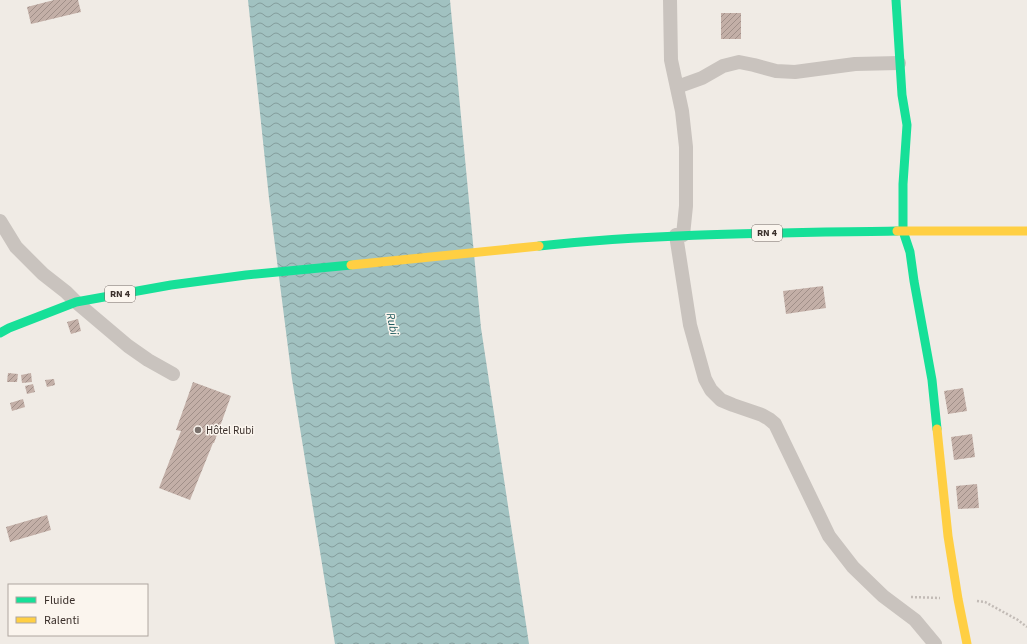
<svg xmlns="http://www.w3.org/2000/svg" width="1027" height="644" font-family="'Source Sans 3',sans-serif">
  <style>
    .water { fill: url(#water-waves) }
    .building { fill: url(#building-hatch) }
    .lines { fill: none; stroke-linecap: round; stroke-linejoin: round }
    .path { stroke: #c2bbb6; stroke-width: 2.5; stroke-dasharray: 2 2; stroke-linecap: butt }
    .street { stroke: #c9c3be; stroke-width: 14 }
    .fast { stroke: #16e098; stroke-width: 9 }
    .slow { stroke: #ffcf43; stroke-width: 9 }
    .poi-dot { fill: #7a716c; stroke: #fbf5ee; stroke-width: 1.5 }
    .labels { text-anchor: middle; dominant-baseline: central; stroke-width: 3; stroke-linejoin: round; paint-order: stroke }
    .shield { fill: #fbf5ee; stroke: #756b66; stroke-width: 1 }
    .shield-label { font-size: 10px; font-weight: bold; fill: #3b302b }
    .poi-label { font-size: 11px; fill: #3b302b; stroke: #fbf5ee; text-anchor: start }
    .water-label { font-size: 12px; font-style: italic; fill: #1f5a5e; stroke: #fbf5ee }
  </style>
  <defs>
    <pattern id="water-waves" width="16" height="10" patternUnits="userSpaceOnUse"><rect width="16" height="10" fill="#a1c2c1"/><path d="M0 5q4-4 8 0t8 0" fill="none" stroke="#849e9d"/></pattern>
    <pattern id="building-hatch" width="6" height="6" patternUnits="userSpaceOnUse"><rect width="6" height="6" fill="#c3afa7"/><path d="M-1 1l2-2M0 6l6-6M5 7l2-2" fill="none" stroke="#a08f88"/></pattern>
  </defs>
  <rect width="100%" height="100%" fill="#f0ebe5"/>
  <!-- water -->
  <path class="water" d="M248 0H450L481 328 529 644H335L292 379 269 198Z"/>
  <!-- building -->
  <path class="building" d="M54 0H78L81 12 31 24 27 7Z
    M721 13H741V39H721Z
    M823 286 826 308 786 314 783 291Z
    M78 319 81 331 71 334 67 322Z
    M8 373 18 374 17 382H7Z
    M31 373 32 382 22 383 21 375Z
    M54 379 55 385 47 387 45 380Z
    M193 382 231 396 214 443H213L190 500 159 488 181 431 176 430Z
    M33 384 35 392 27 394 25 386Z
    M963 388 967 411 948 414 944 391Z
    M23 399 25 407 12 411 10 403Z
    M972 434 975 457 954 460 951 437Z
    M977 484 979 508 958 509 956 486Z
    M47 515 51 530 10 542 6 527Z"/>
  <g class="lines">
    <!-- path -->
    <path class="path" d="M911 597 940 598
      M977 601 985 602 1018 620 1027 627"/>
    <!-- street -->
    <path class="street" d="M670 0 671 60 682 111 686 147V206L683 235
      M677 87 702 78 723 66 739 62 754 65 776 71 795 72 855 64 899 63
      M0 221 16 247 43 274 66 292 76 302 128 346 148 360 173 374
      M676 235 690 325 705 379 711 390 721 400 733 405 762 415 769 419 775 424 829 536 853 567 883 596 915 620 935 644"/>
    <!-- fast -->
    <path class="fast" d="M896 0 902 95 907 125 903 184V231L910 252 914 281 932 380 937 429
      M539 246C658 233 777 233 897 231
      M0 333 9 328 76 302 171 285 246 275 351 265"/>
    <!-- slow -->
    <path class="slow" d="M897 231H1027
      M351 265 539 246
      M937 429 948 536 958 599 967 644"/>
  </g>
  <!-- markers -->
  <circle class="poi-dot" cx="198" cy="430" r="4"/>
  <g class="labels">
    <!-- shield labels -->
    <g class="shield">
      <rect x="752" y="225" width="30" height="16" rx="3"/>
      <rect x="105" y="286" width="30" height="16" rx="3"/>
    </g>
    <g class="shield-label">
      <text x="767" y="233">RN 4</text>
      <text x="120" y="294">RN 4</text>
    </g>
    <!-- poi labels -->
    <g class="poi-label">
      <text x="206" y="430">Hôtel Rubi</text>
    </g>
    <!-- water labels -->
    <g class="water-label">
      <text transform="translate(392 324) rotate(79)">Rubi</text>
    </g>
  </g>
  <!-- legend -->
  <rect x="8" y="584" width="140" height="52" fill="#fbf5ee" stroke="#aea6a0"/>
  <rect x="16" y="597" width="20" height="6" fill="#16e098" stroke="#aea6a0"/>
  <text x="44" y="604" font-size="12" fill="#3b302b">Fluide</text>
  <rect x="16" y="617" width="20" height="6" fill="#ffcf43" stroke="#aea6a0"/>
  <text x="44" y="624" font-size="12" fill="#3b302b">Ralenti</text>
</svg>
